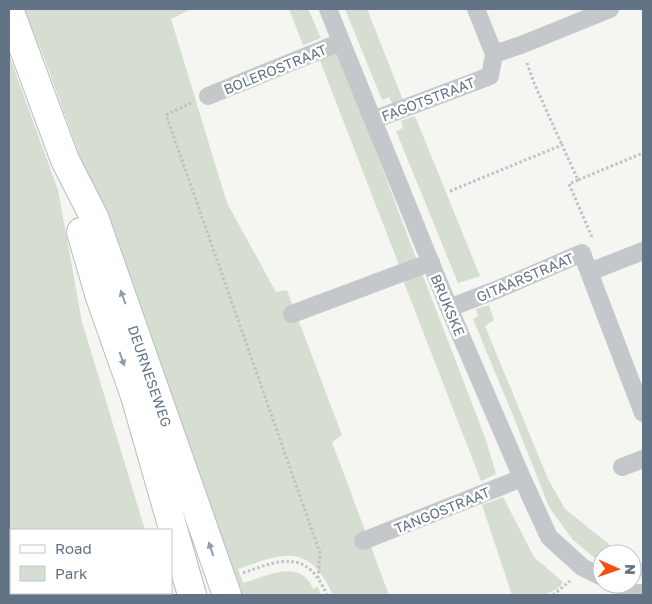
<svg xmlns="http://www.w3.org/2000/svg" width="652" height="604" font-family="'Golos Text',sans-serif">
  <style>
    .green { fill: #d5ded1 }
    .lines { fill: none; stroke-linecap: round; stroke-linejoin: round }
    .primary-casing { stroke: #b9bdc0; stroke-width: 30 }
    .path { stroke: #c0c1c3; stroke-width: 3; stroke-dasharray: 2.5 2.5; stroke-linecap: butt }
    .minor { stroke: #c4c8cb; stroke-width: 18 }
    .primary { stroke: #fff; stroke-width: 28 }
    .oneway { fill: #909daa }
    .labels { text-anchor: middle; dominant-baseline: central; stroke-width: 5; stroke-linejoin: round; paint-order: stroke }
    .street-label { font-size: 14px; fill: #617385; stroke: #fff }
  </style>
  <rect width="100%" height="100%" fill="#f5f5f1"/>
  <!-- green -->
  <path class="green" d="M24 9H191L171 19 227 203 276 292 287 290 342 435 332 442 389 595H333C308 542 285 553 238 569L243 583C266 577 300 557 313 589L318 587 321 595H237L126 283 45 60Z
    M289 9H308L321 38 303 45Z
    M345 9H367L403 100 393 104 389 97 382 100Z
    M338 51 416 258 399 265 319 58Z
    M9 55 58 190 82 322 145 530H11V593H164L165 595H9Z
    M415 116 480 276 458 283 396 131 403 128 401 121Z
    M422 273 486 440 496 474 481 481 403 280Z
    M489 305 494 320 485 326 548 479 565 509 621 554H602V564L572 539 549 507 514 418 473 319 478 316 476 309Z
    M503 497 534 557 563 582C552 599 531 595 512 595L482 505Z
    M632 559 643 563V577L632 575Z"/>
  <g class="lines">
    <defs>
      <path id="primary" d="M9 9 65 160 94 217 227 595
        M81 232 100 297 135 396 192 595"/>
    </defs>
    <!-- primary casing -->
    <use href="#primary" class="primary-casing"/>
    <!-- path -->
    <path class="path" d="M527 63 534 83 562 145
      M191 103 166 115 320 553 318 578
      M578 180 569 184 592 237
      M450 191 562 145 578 180 643 153
      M243 573C282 559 307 549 327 595
      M553 595 570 581"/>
    <!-- minor -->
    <path class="minor" d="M328 9 449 308 522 478 549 537 582 567 602 577
      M476 9 494 54
      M208 96 341 42
      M373 120 490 76 494 54 521 45 610 9
      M589 272 643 413
      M449 308 501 288 582 253 589 272 643 251
      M292 314 431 262
      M622 467 643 459
      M363 541 522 478
      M616 584 634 593H643"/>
    <!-- primary -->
    <use href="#primary" class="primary"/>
  </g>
  <!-- one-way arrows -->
  <defs><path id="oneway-solid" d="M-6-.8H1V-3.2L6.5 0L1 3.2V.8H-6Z" transform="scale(1.25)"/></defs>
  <g class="oneway">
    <use href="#oneway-solid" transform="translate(123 297) rotate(-110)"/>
    <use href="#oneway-solid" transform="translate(122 359) rotate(71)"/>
    <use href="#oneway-solid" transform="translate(211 549) rotate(-109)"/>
  </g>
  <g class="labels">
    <!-- street labels -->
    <g class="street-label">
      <text transform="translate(275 69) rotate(-22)">BOLEROSTRAAT</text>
      <text transform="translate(428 99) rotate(-21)">FAGOTSTRAAT</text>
      <text transform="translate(525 277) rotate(-23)">GITAARSTRAAT</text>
      <text transform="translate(448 305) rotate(67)">BRUKSKE</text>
      <text transform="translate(150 376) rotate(71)">DEURNESEWEG</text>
      <text transform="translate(442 510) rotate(-22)">TANGOSTRAAT</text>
    </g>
  </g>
  <!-- border -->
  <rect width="652" height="604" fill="none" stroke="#617385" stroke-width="20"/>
  <!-- legend -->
  <rect x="10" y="529" width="162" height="65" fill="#ffffff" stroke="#c0c7ce"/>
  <rect x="20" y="545" width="25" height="8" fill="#ffffff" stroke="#c0c7ce"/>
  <text x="55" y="554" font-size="15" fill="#617385">Road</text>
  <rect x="20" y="566" width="25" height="15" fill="#d5ded1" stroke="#c0c7ce"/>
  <text x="55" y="579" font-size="15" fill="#617385">Park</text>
  <!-- north arrow -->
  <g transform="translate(617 569) rotate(92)"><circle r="24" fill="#ffffff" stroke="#c0c7ce"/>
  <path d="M0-4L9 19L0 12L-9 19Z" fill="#f55011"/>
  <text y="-8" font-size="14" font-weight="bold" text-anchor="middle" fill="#617385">N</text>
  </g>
</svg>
